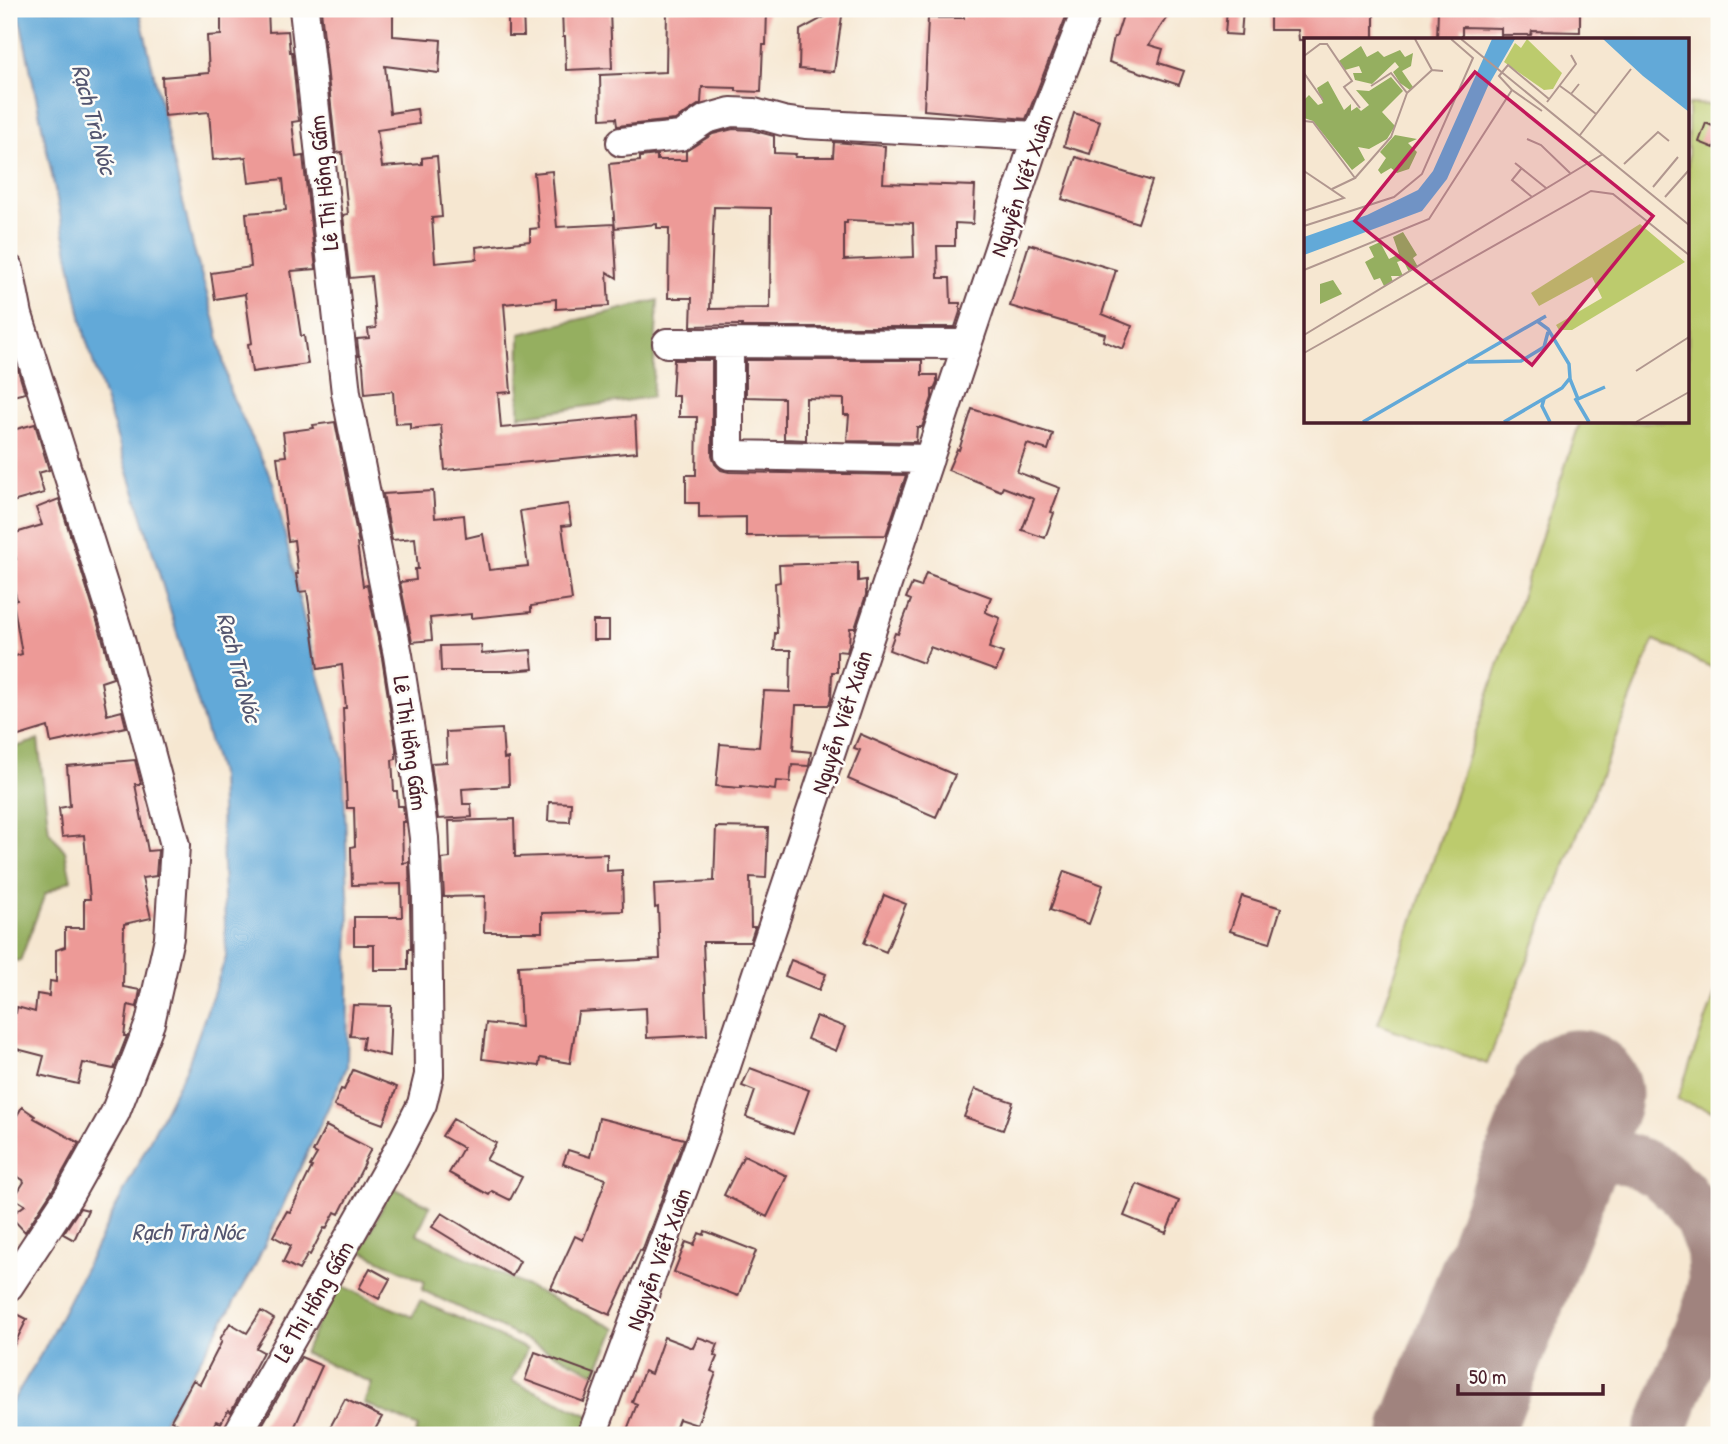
<svg xmlns="http://www.w3.org/2000/svg" width="1728" height="1444" font-family="'Patrick Hand',sans-serif">
  <style>
    .green { fill: #bccb6d; stroke: #83754c; stroke-width: 2 }
    .forest { fill: #95af60; stroke: #706746; stroke-width: 2 }
    .water { fill: #62a9d8; stroke: #566482; stroke-width: 2 }
    .lines { fill: none; stroke-linecap: round; stroke-linejoin: round }
    .taxiway { stroke: #a0837e; stroke-width: 52 }
    .runway { stroke: #a0837e; stroke-width: 131 }
    .building { fill: #ed9a97; fill-rule: evenodd }
    .minor-casing { stroke: #643d44; stroke-width: 32 }
    .minor { stroke: #fff; stroke-width: 28 }
    .labels { text-anchor: middle; dominant-baseline: central; stroke-width: 5; stroke-linejoin: round; paint-order: stroke }
    .street-label { font-size: 23px; fill: #4a1f2b; stroke: #fdfcf7 }
    .water-label { font-size: 24px; font-style: italic; fill: #545670; stroke: #fdfcf7 }
    .inset-river { fill: none; stroke: #62a9d8; stroke-width: 3.5 }
    .inset-road { fill: none; stroke: #b1978f; stroke-width: 2 }
    .view { fill: #c2185b; fill-opacity: 0.15; stroke: #c2185b; stroke-width: 3.5 }
    .inset-edge { fill: none; stroke: #4a1f2b; stroke-width: 3.5 }
  </style>
  <rect width="100%" height="100%" fill="#fdfcf7"/>
  <filter id="ink" filterUnits="userSpaceOnUse"><feTurbulence type="fractalNoise" baseFrequency=".0143" numOctaves="2"/><feDisplacementMap in="SourceGraphic" scale="14" xChannelSelector="R" yChannelSelector="G"/><feConvolveMatrix kernelMatrix="1 2 1 2 8 2 1 2 1" color-interpolation-filters="sRGB"/></filter>
  <filter id="wash" filterUnits="userSpaceOnUse"><feTurbulence type="fractalNoise" baseFrequency=".00686" numOctaves="4" result="noise"/><feDisplacementMap in="SourceGraphic" scale="28" xChannelSelector="R" yChannelSelector="G"/><feGaussianBlur stdDeviation="1.57" result="paint"/><feColorMatrix in="noise" values="0 0 0 0 0 0 0 0 0 0 0 0 0 0 0 0 0 1.4 0 .05"/><feComposite in="paint" operator="in"/></filter>
  <g filter="url(#wash)">
    <rect width="100%" height="100%" fill="#f6e7d1"/>
    <!-- green -->
    <path class="green" d="M1688 104 1719 105V671L1654 640 1487 1064 1378 1024 1580 422H1688Z
      M1719 983V1109L1716 1112 1677 1100Z"/>
    <!-- forest -->
    <path class="forest" d="M658 300 652 397 519 416 520 334Z
      M38 740 49 831 65 851 71 880 45 894 20 961 9 960V749Z
      M392 1187 430 1206 417 1234 616 1329 595 1373 422 1290 425 1282 361 1251Z
      M336 1283 412 1317 420 1301 527 1349 512 1381 590 1416 582 1435H415L418 1427 364 1403 372 1383 304 1353Z"/>
    <!-- water -->
    <path class="water" d="M18 9H139L193 246 215 321 230 392 273 482 309 642 343 759 349 918 347 1067 253 1270 156 1435H9V1407L44 1349 187 1067 226 957 220 777 141 513 85 336Z"/>
    <g class="lines">
      <!-- taxiway -->
      <path class="taxiway" d="M1578 1156 1620 1157 1641 1164 1660 1174 1681 1192 1700 1219 1712 1250 1714 1282 1705 1318 1659 1435"/>
      <!-- runway -->
      <path class="runway" d="M1445 1435 1576 1095"/>
    </g>
    <g id="blocks">
      <!-- building -->
      <path class="building" d="M221 9H268L269 32 288 31 290 52H292L299 121 292 122 296 157 303 156 316 269 291 271 301 336H304L308 364 252 372 248 344 252 343 245 294 215 299 211 273 251 267 246 213 286 210 283 179 249 183 246 157 213 160 209 112 164 116 162 77 209 73 207 36 221 35Z
        M321 9H393V36L441 40 439 73 385 66 390 113 417 109 419 124 377 130 382 167 422 164V158L437 156 442 217 432 218 435 263 477 259 476 247 530 241V229L539 228 534 173 552 171 557 227 614 224 617 278 607 272 609 306 556 309V299L504 304 511 392 498 393 501 428 635 416 637 452 445 470 441 425 410 429V423L395 424 393 391 365 394 363 366 360 356H359L357 339 369 338 368 329 376 328 371 276 350 278 343 215 348 214 342 152 336 153Z
        M508 9H523L524 36H508Z
        M562 9H610L612 68 566 70 565 37H563Z
        M667 9H767L766 45H763L761 92 736 91V88L702 87 701 103 675 120 617 126 616 118 601 119 600 75 666 72Z
        M839 9H843L834 72 799 69 800 30Z
        M964 9H1069L1026 119 924 110 928 18H964Z
        M1125 9H1172L1149 45 1163 49 1159 63 1184 71 1179 85 1109 62 1114 37H1116Z
        M1227 9H1243L1241 35 1225 34Z
        M1270 9H1374V40H1299L1298 30H1270Z
        M1438 9H1580V32L1532 31 1531 35H1501V28L1462 27V40H1437Z
        M1074 113 1100 121 1090 154 1064 146Z
        M1706 123 1719 129V135L1714 148 1699 142Z
        M733 129 751 130 774 136V153L796 154 795 157H833L834 142 885 146 883 183 975 186 973 224 955 223V246H937L938 278H950L951 303H960V312L955 327H742V325L691 326 692 298H668L669 228H657V224L615 228 609 164 640 161V157L657 155V160H686V151L713 134ZM714 207 771 208 770 308 710 309ZM847 220 913 223 914 257 844 260V223H847Z
        M1076 157 1152 181 1138 223 1062 199Z
        M1029 244 1116 270 1102 314 1132 326 1123 349 1103 341 1105 334 1010 306Z
        M14 357 25 393 9 397V359Z
        M674 360H712V455L715 464 721 470 729 472 906 475 886 535 746 536V517L699 518V503H686V475H696L697 417H679V396H672Z
        M746 360H922V375H937V383L934 390H932V398L922 427H917L916 442 847 441 849 415H844V399L806 398V440L784 439V398L746 397Z
        M972 409 1053 434 1048 450 1027 444 1017 472 1060 488 1051 512 1054 513 1045 538 1022 530 1034 499 1003 487 1001 491 948 470 957 449 959 450Z
        M335 422 359 544H357L363 586 367 585 382 658 396 748V759L392 760 394 791H397L398 806H403L405 822H402L403 863 409 862 411 949H408V970H374V945H354V917H402L401 884 352 885 351 847 355 846 354 808H347L343 708H346L342 665 318 669 307 591 299 592 296 574H298L294 540 288 541 277 457 286 456 283 432 314 428 313 425Z
        M35 424 49 470 38 473 44 493 9 503V431Z
        M433 491 435 518 464 515 466 538 483 534 489 570 528 566 520 511 568 504 571 525 562 526 572 600 531 606V612L471 618V614L430 618 432 640 412 642 400 582 416 580 415 569H418L415 538 392 540 383 494Z
        M59 499 102 637 113 678 101 682 107 715 122 711 126 727 51 743 48 727 9 739V658L22 654 13 601 17 600 9 571V561L16 559 9 535 42 525 36 508Z
        M858 562V581L866 580V595L855 628H850L849 645 847 652 837 651V672H832L831 699 829 705H796L793 750 811 752 809 766 792 765 790 782 776 781 775 790 741 786V788L716 786 720 744 759 747 764 691 790 692 791 650H774L775 633H777L775 583 780 582 779 565Z
        M926 573 991 597 985 612 1000 618 989 648 1003 653 996 671 930 647 923 663 889 650 895 633 898 634 911 600 906 598 912 584 921 587Z
        M593 621H609V640H593Z
        M481 645 482 654 531 650 533 669 510 671H441L440 646Z
        M502 729 504 759 508 758 509 786 462 789 463 804H471L472 817 438 819 431 763 447 762 446 732Z
        M860 734 955 775 936 817 848 779 860 750 854 748Z
        M135 760 141 784H135L148 851 158 850 156 876 142 878 151 918 124 924 123 987 140 990 137 1007 128 1005 124 1036H127L114 1069 83 1063 78 1084 39 1075 44 1056 9 1047V1011L16 1013 17 1007 35 1012 37 994 49 996 50 981 56 982V950L65 947V928H84V899H90L84 835 62 837 59 808 70 806 67 766Z
        M549 802 571 803 570 822 548 821Z
        M514 819 515 857 607 854V871L622 870 623 911 542 913V932H484L485 896 444 897 442 859 450 858 449 821Z
        M716 827 768 828 766 878 750 877 751 927H755L750 942H703L707 1035 647 1038 646 1008 578 1012 570 1063 540 1058 539 1066 482 1059 486 1023 521 1027 518 966 660 959 658 907 655 908 654 884 714 881Z
        M1064 871 1103 885 1089 924 1050 910Z
        M884 895 906 904 886 952 864 943Z
        M1242 896 1281 908 1270 943 1230 931Z
        M791 960 826 974 819 990 785 976Z
        M353 1005 391 1006 389 1056 362 1049 364 1037 350 1036Z
        M816 1016 845 1027 836 1051 807 1039Z
        M750 1068 809 1090 793 1134 746 1117 755 1091 742 1086Z
        M353 1070 397 1087 383 1124 334 1106 341 1089 344 1090Z
        M975 1089 1013 1102 1003 1130 964 1117Z
        M22 1107 35 1116 34 1118 79 1143 55 1186 25 1232 10 1216 25 1205 14 1198 24 1182 23 1180 9 1171V1129Z
        M599 1118 684 1139 642 1251 640 1250 610 1315 551 1288 575 1236 583 1240 606 1179 563 1164 568 1150 590 1157Z
        M453 1119 496 1143 486 1160 522 1177 510 1200 492 1191 489 1195 449 1173 463 1148 442 1136Z
        M326 1126 371 1149 364 1162 365 1163 339 1214 335 1212 326 1229 324 1228 310 1255 308 1254 299 1270 283 1262 291 1246 273 1236 287 1211 290 1212 312 1167 310 1166 317 1154 313 1152Z
        M744 1155 787 1176 767 1217 724 1195Z
        M1137 1184 1179 1201 1166 1233 1124 1216Z
        M80 1208 88 1210 74 1240 63 1234Z
        M442 1213 520 1261 512 1276 432 1227Z
        M705 1231 756 1251 738 1296 674 1272 686 1242 694 1245 699 1233 704 1235Z
        M370 1268 390 1279 379 1299 359 1288Z
        M9 1310 27 1319 9 1355Z
        M261 1311 274 1319 256 1348 263 1352 231 1412 228 1410 221 1423 216 1421 208 1435H197L171 1420 193 1380 200 1384 222 1341 220 1339 230 1323 247 1333Z
        M664 1337 693 1348 698 1337 718 1344 714 1355 717 1357 711 1371 716 1373 697 1425 679 1419 673 1435H625L637 1404 632 1402 644 1371 651 1374Z
        M535 1352 595 1374 584 1402 525 1380Z
        M301 1357 322 1366 291 1435H275L261 1427Z
        M345 1399 382 1417 372 1435H326Z"/>
    </g>
  </g>
  <g filter="url(#ink)">
    <use href="#blocks" fill-opacity="0" stroke="#643d44" stroke-width="2"/>
    <g class="lines">
      <defs>
        <path id="minor" d="M621 142 681 136 706 119 731 112 754 113 783 121 805 124 1037 136
          M9 269 18 315 118 632 175 845 169 938 150 1023 115 1113 69 1195 9 1286
          M667 343 967 344
          M729 343V455L929 459
          M237 1435 399 1149 422 1104 429 1075 427 897 424 838 413 751 398 655 346 393 304 9
          M592 1435 702 1138 1032 150 1087 9"/>
      </defs>
      <!-- minor casing -->
      <use href="#minor" class="minor-casing"/>
      <!-- minor -->
      <use href="#minor" class="minor"/>
    </g>
  </g>
  <g class="labels">
    <!-- street labels -->
    <g class="street-label">
      <text transform="translate(323 183) rotate(-96)">Lê Thị Hồng Gấm</text>
      <text transform="translate(1021 185) rotate(-71)">Nguyễn Viết Xuân</text>
      <text transform="translate(841 722) rotate(-72)">Nguyễn Viết Xuân</text>
      <text transform="translate(411 743) rotate(82)">Lê Thị Hồng Gấm</text>
      <text transform="translate(658 1259) rotate(-70)">Nguyễn Viết Xuân</text>
      <text transform="translate(313 1301) rotate(-60)">Lê Thị Hồng Gấm</text>
    </g>
    <!-- water labels -->
    <g class="water-label">
      <text transform="translate(95 119) rotate(75)">Rạch Trà Nóc</text>
      <text transform="translate(240 667) rotate(75)">Rạch Trà Nóc</text>
      <text x="188" y="1231">Rạch Trà Nóc</text>
    </g>
  </g>
  <!-- overview -->
  <g transform="translate(1304 38)">
    <rect width="385" height="385" fill="#f6e7d1"/>
    <path d="M223 1 258 35 249 51 240 52 200 24 211 5 217 10ZM336 186 381 224 268 292H255L252 287 298 260 288 239 235 268 227 255Z" fill="#bccb6d"/>
    <path d="M57 8 63 19 74 13 80 19 96 12 101 19 109 15 107 28 98 33 109 49 106 52 96 45 89 34 95 29 91 24 68 46 51 42 49 35H58L55 28 41 32 35 23ZM87 39 99 53 78 74 91 88 83 101 65 111 54 109 61 122 48 132 9 83 0 80V62L5 57 14 67 19 65 13 50 24 43 40 72 47 66V73L53 69 57 73 65 67 52 52 65 53ZM91 97 113 101 104 105 113 114 105 131 93 135 87 130 77 136 74 132 82 120 76 114ZM99 194 113 217 109 220 114 229 105 234 99 222 93 224 99 238H87L89 244 80 248 76 240 70 242 61 224 70 219 65 209 76 204 85 221 95 216 89 199ZM29 242 38 256 16 266V246Z" fill="#95af60"/>
    <path d="M188 1H211L184 48 143 141 118 173 0 217V199L63 177 114 152 129 133ZM299 1H385V74L339 38Z" fill="#62a9d8"/>
    <path class="inset-river" d="M164 324 217 323 240 309 244 294M266 341 274 361 301 349M271 360 285 384M240 361 238 368 246 384M59 384 242 278M200 384 258 350 266 340 265 326 244 291 233 283"/>
    <path class="inset-road" d="M111 1 128 32 139 33M157 1 385 187M0 18 16 6H23L48 43 40 49 56 70M0 35 19 62M256 48 267 56 275 46M208 52 195 38 204 27 245 61M103 55 128 32M267 56 292 76M243 64 272 26 267 17M0 83 9 84 51 140 28 151M276 97 327 31M223 101 237 107 266 135M211 125 242 150M320 126 354 94 365 103M217 131 208 142 228 159M0 133 40 160 0 173M51 140 87 99 103 55 87 35 67 48M349 149 374 119M361 159 385 132M0 188 90 159 118 136 169 20 147 1M0 232 125 181 208 52 238 73M0 297 299 116M0 315 287 153 309 156 385 217M332 333 385 299M332 384 385 354"/>
    <path class="view" d="M171 34 349 178 228 327 51 183Z"/>
    <rect width="385" height="385" class="inset-edge"/>
  </g>
  <!-- margin -->
  <rect width="1728" height="1444" fill="none" stroke="#fdfcf7" stroke-width="35"/>
  <!-- scale -->
  <path d="M1458 1384v10h145v-10" fill="none" stroke="#4a1f2b" stroke-width="3.5"/>
  <text x="1469" y="1384" font-size="21" fill="#4a1f2b" stroke="#fdfcf7" stroke-width="5" paint-order="stroke">50 m</text>
</svg>
